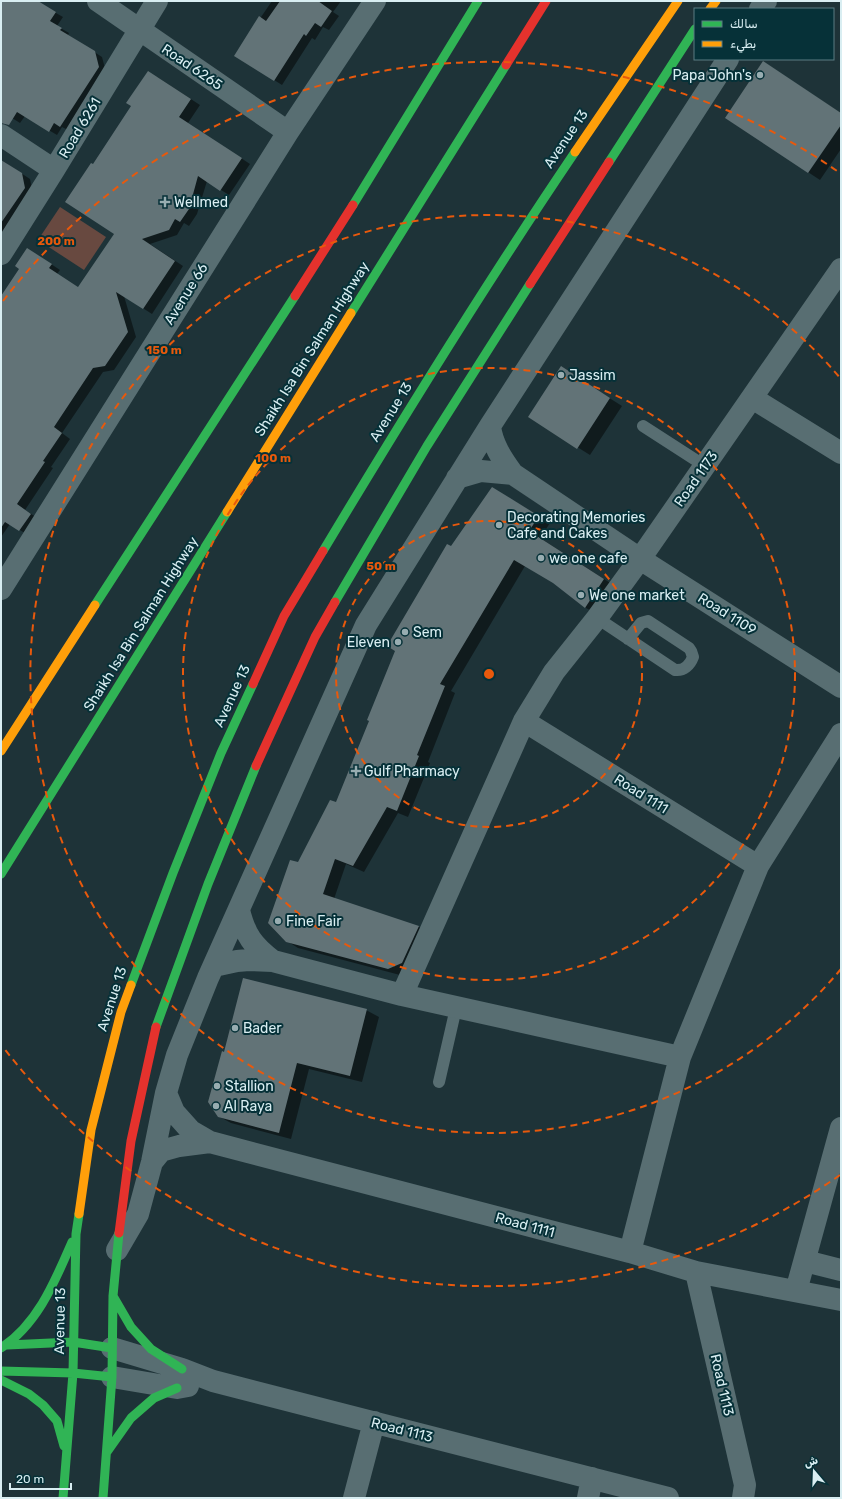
<svg xmlns="http://www.w3.org/2000/svg" width="842" height="1499" font-family="Rubik,'Noto Sans Arabic',sans-serif">
  <style>
    .green { fill: #684940 }
    .shadow { fill: #0007 }
    .building { fill: #627377 }
    .lines { fill: none; stroke-linecap: round; stroke-linejoin: round }
    .lane { stroke: #586e72; stroke-width: 12 }
    .street { stroke: #586e72; stroke-width: 22 }
    .fast { stroke: #30b455; stroke-width: 9 }
    .slow { stroke: #ff9f0a; stroke-width: 9 }
    .jam { stroke: #e5322d; stroke-width: 9 }
    .ring { fill: none; stroke: #e8590c; stroke-width: 2; stroke-dasharray: 7 5 }
    .poi-dot { fill: #98adb1; stroke: #063138; stroke-width: 1.5 }
    .labels { text-anchor: middle; dominant-baseline: central; stroke-width: 4; stroke-linejoin: round; paint-order: stroke }
    .street-label { font-size: 14px; fill: #d9eef2; stroke: #063138 }
    .poi-label { font-size: 14px; fill: #d9eef2; stroke: #063138; text-anchor: start }
    .centre { fill: #e8590c; stroke: #063138; stroke-width: 2 }
    .ring-label { font-size: 12px; text-anchor: middle; font-weight: bold; fill: #e8590c; stroke: #063138; stroke-width: 4; stroke-linejoin: round; paint-order: stroke }
  </style>
  <rect width="100%" height="100%" fill="#1e3338"/>
  <!-- green -->
  <path class="green" d="M60 207 106 237 84 270 38 240Z"/>
  <!-- shadow -->
  <path class="shadow" d="M1 1H30L40 4 63 17 57 26 69 33 68 35 102 57 106 72 68 130 62 127 57 135 25 116 20 123 1 111Z
    M272 1H341L333 12 339 16 329 30 323 27 315 40 312 38 282 85 235 55Z
    M764 63 841 113V149L820 180 726 118Z
    M157 77 200 105 188 123 250 164 229 195 207 181 197 214 189 226 184 223 177 235 150 244 183 266 152 314 124 296 136 337 114 370 103 372 62 433 70 439 51 467 53 468 25 510 39 519 28 535 10 524 1 537V298L36 254 60 270 57 274 79 288 115 233 93 165Z
    M1 160 30 179 33 193 1 242Z
    M573 375 622 406 590 455 529 417Z
    M504 495 550 523 540 538 615 586 597 614 586 608 553 582 525 566 451 691 455 693 428 762 430 763 408 817 398 813 364 872 346 864 334 899 419 927 430 933 400 975 298 948 287 941 299 864 337 804 451 547Z
    M366 1010 379 1017 362 1082 309 1069 291 1139 231 1123 218 1116Z"/>
  <!-- building -->
  <path class="building" d="M1 1H38L56 12 50 21 62 28 60 30 95 51 99 67 60 127 54 123 49 132 17 112 9 125 1 123Z
    M280 1H318L332 11 321 27 315 23 306 36 304 34 274 81 234 56 259 16 266 21Z
    M763 61 841 113V125L808 173 725 118Z
    M148 71 191 99 179 117 242 158 220 191 198 176 189 209 180 222 175 219 169 230 142 239 175 261 143 309 116 292 128 332 105 366 93 368 54 427 62 433 43 461 45 462 17 504 31 514 19 531 5 522 1 528V296L19 269 15 266 27 248 52 264 49 268 78 287 114 234 65 202 91 163 93 164 131 106 126 103Z
    M1 160 22 173 25 188 1 223Z
    M561 366 610 398 577 449 528 417Z
    M492 487 539 516 529 531 604 579 585 608 553 583 514 560 440 684 445 686 417 755 419 756 397 811 387 807 353 866 335 859 323 894 419 926 402 963 388 969 286 942 268 923 290 860 298 862 330 800 336 802 369 721 367 720 395 651 387 646 447 544 451 546Z
    M243 978 367 1009 350 1076 297 1063 279 1133 218 1117 208 1102 222 1051 224 1052Z"/>
  <g class="lines">
    <!-- lane -->
    <path class="lane" d="M643 426 705 466
      M597 618 675 670C684 671 690 665 693 657L691 651 689 648 648 621 641 623 628 639
      M439 1082 456 1008"/>
    <!-- street -->
    <path class="street" d="M98 1 288 132
      M760 9 766 1
      M1 135 54 170
      M1 254 54 170 157 1
      M752 398 841 453
      M490 426C492 444 502 459 513 474L640 559 841 687
      M457 478 481 471 513 474
      M1 589 288 132 375 1
      M524 721 758 866
      M239 910C245 935 253 946 273 961
      M214 966 237 961 249 960 273 961 402 995 680 1057
      M402 995 524 721 554 672 597 618 640 559 841 269
      M166 1093 174 1112 191 1131 210 1142 630 1252 696 1272 841 1300
      M152 1162 161 1151 179 1146 210 1142
      M117 1250 138 1214 152 1162 166 1093 177 1055 208 978 366 625 490 426 728 59
      M630 1252 680 1057 758 866 841 734
      M805 1261 841 1270
      M696 1272 745 1485 743 1498
      M796 1291 841 1128
      M112 1348 182 1369 213 1381 668 1498
      M112 1377 177 1388 188 1386
      M354 1498 374 1422
      M588 1498 592 1478"/>
    <!-- fast -->
    <path class="fast" d="M609 162 695 29
      M353 205 478 1
      M351 313 506 65
      M323 551C404 416 487 282 575 152
      M335 602 427 446 530 284
      M95 605 295 296
      M1 874 227 512
      M131 985 173 873 221 753 253 684
      M156 1027 208 884 256 766
      M113 1296 131 1327 151 1349 182 1369
      M7 1345 73 1342 112 1348
      M1 1348C38 1324 55 1281 72 1242
      M1 1371 73 1373 112 1377
      M1 1380 29 1394 43 1405 57 1421 64 1446
      M107 1452 131 1418 154 1398 177 1388
      M63 1498 73 1373 76 1234 79 1214
      M103 1498 112 1377 113 1296 119 1233"/>
    <!-- slow -->
    <path class="slow" d="M710 9 716 1
      M575 152 678 1
      M227 512 351 313
      M1 751 95 605
      M79 1214 91 1130 121 1012 131 985"/>
    <!-- jam -->
    <path class="jam" d="M506 65 546 1
      M530 284 609 162
      M295 296 353 205
      M253 684 284 616 323 551
      M256 766 315 637 335 602
      M119 1233 131 1141 156 1027"/>
  </g>
  <!-- distance rings -->
  <g class="ring">
    <circle cx="489" cy="674" r="153"/>
    <circle cx="489" cy="674" r="306"/>
    <path d="M841 969A459 459 0 1 1 841 379"/>
    <path d="M840 1175A612 612 0 0 1 3 1047M3 301A612 612 0 0 1 840 173"/>
  </g>
  <!-- markers -->
  <g class="poi-dot">
    <circle cx="760" cy="75" r="4"/>
    <path d="M163 196h4v4h4v4h-4v4h-4v-4h-4v-4h4z"/>
    <circle cx="561" cy="375" r="4"/>
    <circle cx="499" cy="525" r="4"/>
    <circle cx="541" cy="558" r="4"/>
    <circle cx="581" cy="595" r="4"/>
    <circle cx="405" cy="632" r="4"/>
    <circle cx="398" cy="642" r="4"/>
    <path d="M354 765h4v4h4v4h-4v4h-4v-4h-4v-4h4z"/>
    <circle cx="278" cy="921" r="4"/>
    <circle cx="235" cy="1028" r="4"/>
    <circle cx="217" cy="1086" r="4"/>
    <circle cx="216" cy="1106" r="4"/>
  </g>
  <g class="labels">
    <!-- street labels -->
    <g class="street-label">
      <text transform="translate(192 67) rotate(34)">Road 6265</text>
      <text transform="translate(80 128) rotate(-59)">Road 6261</text>
      <text transform="translate(566 139) rotate(-56)">Avenue 13</text>
      <text transform="translate(186 294) rotate(-58)">Avenue 66</text>
      <text transform="translate(312 349) rotate(-58)">Shaikh Isa Bin Salman Highway</text>
      <text transform="translate(391 412) rotate(-58)">Avenue 13</text>
      <text transform="translate(696 479) rotate(-55)">Road 1173</text>
      <text transform="translate(727 614) rotate(32)">Road 1109</text>
      <text transform="translate(141 624) rotate(-58)">Shaikh Isa Bin Salman Highway</text>
      <text transform="translate(232 696) rotate(-65)">Avenue 13</text>
      <text transform="translate(641 794) rotate(32)">Road 1111</text>
      <text transform="translate(112 999) rotate(-72)">Avenue 13</text>
      <text transform="translate(525 1225) rotate(15)">Road 1111</text>
      <text transform="translate(60 1321) rotate(-89)">Avenue 13</text>
      <text transform="translate(722 1385) rotate(77)">Road 1113</text>
      <text transform="translate(402 1430) rotate(14)">Road 1113</text>
    </g>
    <!-- poi labels -->
    <g class="poi-label">
      <text x="752" y="75" text-anchor="end">Papa John's</text>
      <text x="174" y="202">Wellmed</text>
      <text x="569" y="375">Jassim</text>
      <text x="507" y="517">Decorating Memories<tspan x="507" dy="16">Cafe and Cakes</tspan></text>
      <text x="549" y="558">we one cafe</text>
      <text x="589" y="595">We one market</text>
      <text x="413" y="632">Sem</text>
      <text x="390" y="642" text-anchor="end">Eleven</text>
      <text x="364" y="771">Gulf Pharmacy</text>
      <text x="286" y="921">Fine Fair</text>
      <text x="243" y="1028">Bader</text>
      <text x="225" y="1086">Stallion</text>
      <text x="224" y="1106">Al Raya</text>
    </g>
  </g>
  <circle cx="489" cy="674" r="6" class="centre"/>
  <g class="ring-label">
    <text x="56" y="245">200 m</text>
    <text x="164" y="354">150 m</text>
    <text x="273" y="462">100 m</text>
    <text x="381" y="570">50 m</text>
  </g>
  <!-- border -->
  <rect width="842" height="1499" fill="none" stroke="#d9eef2" stroke-width="4"/>
  <!-- legend -->
  <rect x="694" y="8" width="140" height="52" fill="#063138" stroke="#5a7d82"/>
  <rect x="702" y="21" width="20" height="6" fill="#30b455" stroke="#5a7d82"/>
  <text x="730" y="28" font-size="12" fill="#d9eef2">سالك</text>
  <rect x="702" y="41" width="20" height="6" fill="#ff9f0a" stroke="#5a7d82"/>
  <text x="730" y="48" font-size="12" fill="#d9eef2">بطيء</text>
  <!-- north arrow -->
  <g transform="translate(814 1471) rotate(341)" stroke="#063138" stroke-width="3" paint-order="stroke">
  <path d="M0-3L7 15L0 10L-7 15Z" fill="#d9eef2"/>
  <text y="-6" font-size="11" font-weight="bold" text-anchor="middle" fill="#d9eef2">ش</text>
  </g>
  <!-- scale -->
  <path d="M10 1483v6h61v-6" fill="none" stroke="#d9eef2" stroke-width="2"/>
  <text x="16" y="1483" font-size="12" fill="#d9eef2" stroke="#063138" stroke-width="3" paint-order="stroke">20 m</text>
</svg>
